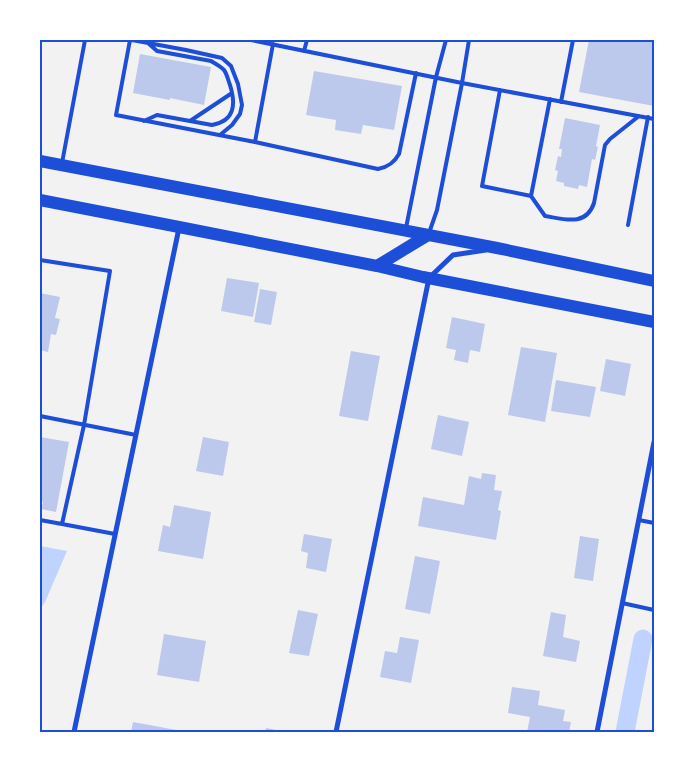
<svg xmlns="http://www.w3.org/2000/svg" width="694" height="772" font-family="Commissioner,sans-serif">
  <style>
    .water { fill: #bfd3fe }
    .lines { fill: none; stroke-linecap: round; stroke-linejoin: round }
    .canal { stroke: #bfd3fe; stroke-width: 19 }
    .building { fill: #bdc9ec }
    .service { stroke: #1d4ed8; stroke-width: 4 }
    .minor { stroke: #1d4ed8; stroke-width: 5 }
    .primary { stroke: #1d4ed8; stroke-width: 12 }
    .neatline { fill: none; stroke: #1d4ed8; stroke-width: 2 }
  </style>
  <rect width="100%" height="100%" fill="#f2f2f2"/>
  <!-- water -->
  <path class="water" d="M40 546 67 551 45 602 40 609Z"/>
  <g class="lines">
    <!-- canal -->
    <path class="canal" d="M625 732 643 639"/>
  </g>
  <!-- building -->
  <path class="building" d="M589 40H654V106L579 92Z
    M140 54 211 67 204 105 170 98V100L133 93Z
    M314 71 402 86 394 130 363 125 361 134 335 130 336 120 306 115Z
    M565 118 600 125 596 146 598 147 595 160 592 159 587 187 579 185 578 189 564 186V183L556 181 558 171 555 170 558 156 561 157 562 149H559Z
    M227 278 259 283 253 317 221 311Z
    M260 289 277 292 271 325 254 322Z
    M40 293 60 297 55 318 60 319 56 335 51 334 48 352 40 350Z
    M452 317 485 324 480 352 470 350 468 363 454 360 456 350 446 348Z
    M521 347 557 353 545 422 508 415Z
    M351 351 380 356 368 421 339 416Z
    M606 359 631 364 625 396 600 391Z
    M556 380 596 387 590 417 551 411Z
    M438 415 469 422 462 456 431 449Z
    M40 437 69 442 56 512 41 509 43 502 40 501Z
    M203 437 229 442 223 476 196 471Z
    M482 473 496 475 494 490 502 491 498 510 501 511 496 540 418 526 423 497 464 505 469 476 481 479Z
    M174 505 211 512 203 559 158 551 163 525 170 527Z
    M304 534 332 539 326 572 306 568 308 553 301 551Z
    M580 536 599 539 593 581 574 578Z
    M415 556 440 561 430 614 405 609Z
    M298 610 318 614 309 656 289 653Z
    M551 612 566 615 563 637 580 641 576 662 543 656Z
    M164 634 206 641 199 682 157 675Z
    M400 637 419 640 411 683 380 677 385 651 397 653Z
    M512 687 540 691 538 705 565 710 563 721 571 722 569 732H527L530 717 508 713Z
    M133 722 182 731V732H131Z
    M266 728 282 731V732H265Z"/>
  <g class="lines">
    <!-- service -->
    <path class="service" d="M130 40 116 115 255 142 378 169C388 167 394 163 399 154L416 73
      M132 40 186 50 222 58 231 66 238 84 242 105 240 114 232 125 220 135
      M251 40 462 83 469 40
      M304 51 307 40
      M500 90 482 186 531 196 545 216C564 219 586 227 594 203L605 145 610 139 639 116
      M561 102 573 40
      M144 121 157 115 212 125C235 121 236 104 230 85 228 80 227 74 224 70 220 66 216 64 211 61L157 51 148 43
      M190 121 232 93
      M255 142 273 44
      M62 163 85 40
      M531 196 550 99
      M628 225 648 117
      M406 228 436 77 446 40
      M429 233 437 210 462 83 654 119
      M40 260 110 271 84 425 62 524 115 534
      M40 416 136 435
      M40 520 62 524
      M639 520 654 523
      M622 603 654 610"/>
    <!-- minor -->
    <path class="minor" d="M74 732 179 228
      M336 732 429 278 453 255 486 250
      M597 732 654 442"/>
    <!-- primary -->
    <path class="primary" d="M40 161 497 248 654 281
      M40 200 179 227 377 266 423 277 654 322
      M377 266 428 235"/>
  </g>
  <!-- border -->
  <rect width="694" height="772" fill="none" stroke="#ffffff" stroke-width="82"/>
  <rect x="41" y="41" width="612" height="690" class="neatline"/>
</svg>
